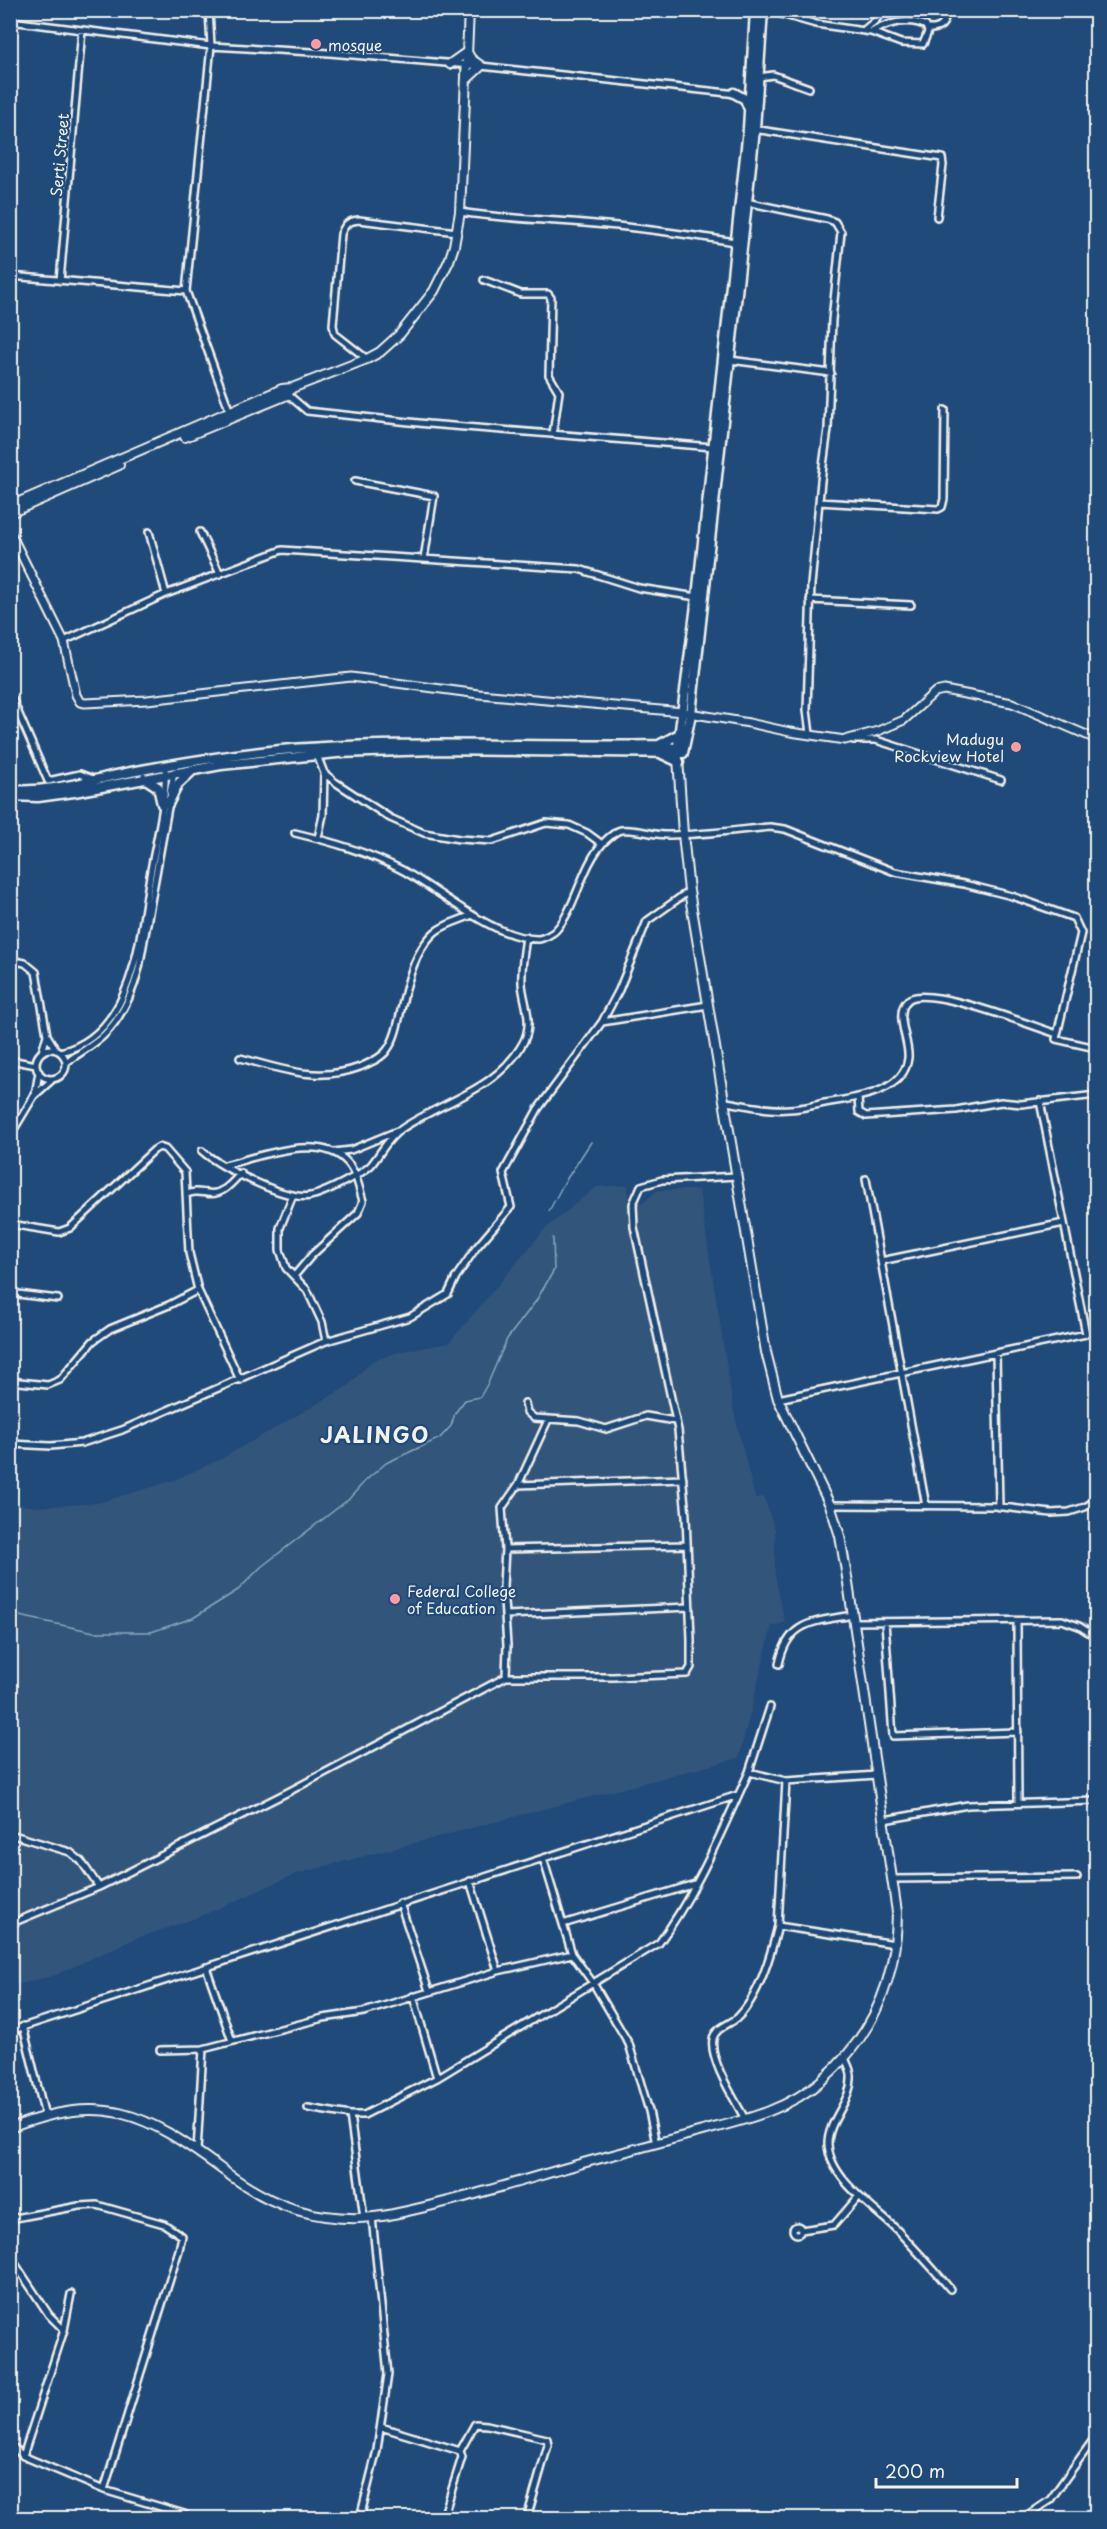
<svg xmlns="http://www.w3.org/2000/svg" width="1107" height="2529" font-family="'Playpen Sans',sans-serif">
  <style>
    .built { fill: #32557c }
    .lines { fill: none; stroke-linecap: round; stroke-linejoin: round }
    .stream { stroke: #8aa8bd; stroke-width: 1.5 }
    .minor-casing { stroke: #f4f1e8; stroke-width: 10 }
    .tertiary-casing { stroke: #f4f1e8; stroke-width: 11 }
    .secondary-casing { stroke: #f4f1e8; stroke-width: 12 }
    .primary-casing { stroke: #f4f1e8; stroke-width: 13 }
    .minor { stroke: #1f4a7a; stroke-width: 5 }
    .tertiary { stroke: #1f4a7a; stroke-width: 7 }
    .secondary { stroke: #1f4a7a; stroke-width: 8 }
    .primary { stroke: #1f4a7a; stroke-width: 8 }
    .poi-dot { fill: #ff9aa2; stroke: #1f4a7a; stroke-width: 2 }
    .labels { text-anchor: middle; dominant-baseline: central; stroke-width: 4.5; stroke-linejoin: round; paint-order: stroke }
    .poi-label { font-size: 15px; fill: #f4f1e8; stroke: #1f4a7a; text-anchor: start }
    .street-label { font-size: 15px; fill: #f4f1e8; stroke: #1f4a7a }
    .district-label { font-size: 21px; font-weight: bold; letter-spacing: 1.5px; fill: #f4f1e8; stroke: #1f4a7a }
  </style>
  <rect width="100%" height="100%" fill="#1f4a7a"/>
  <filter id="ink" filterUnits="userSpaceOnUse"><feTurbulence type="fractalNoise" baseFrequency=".0167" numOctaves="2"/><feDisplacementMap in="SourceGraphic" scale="12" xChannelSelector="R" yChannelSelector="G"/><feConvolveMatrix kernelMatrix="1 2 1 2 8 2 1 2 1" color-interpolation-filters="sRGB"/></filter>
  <g filter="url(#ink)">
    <!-- built -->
    <path class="built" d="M628 1185V1204L640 1205 658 1190H699L734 1412 755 1498 764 1497 775 1530V1575L785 1623 772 1626 739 1758 296 1874 199 1917 132 1940 53 1976 11 1986 10 1503 36 1507 98 1503 172 1481 219 1460 348 1386 372 1361 402 1351 449 1343 545 1229 596 1187Z"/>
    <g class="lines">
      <!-- stream -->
      <path class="stream" d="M549 1211 564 1183 591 1142
        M10 1614 94 1632H151L193 1618 238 1590 261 1567 349 1499 365 1481 386 1463 440 1438 451 1426 455 1413 465 1400 480 1397 488 1383 507 1339 536 1301 554 1270 553 1238"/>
      <defs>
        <path id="minor" d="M763 16 774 12 816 24 871 32 901 43 923 44 928 32 926 26C908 17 888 23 871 32
          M10 21 211 46 329 53 481 66 737 94
          M927 29C941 30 946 24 946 10
          M864 30 876 20 883 10
          M759 77 773 75 809 88
          M753 129 942 158 943 165 937 217
          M746 202 827 219 835 222 841 232 832 320 828 429 821 481 811 585 807 710 810 734
          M460 212C503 219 542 219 584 223 635 227 685 234 735 242
          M10 276 186 291 230 412
          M484 280 521 294H548L551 298 549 375 559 392 553 434
          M60 281 82 30
          M186 291 211 46 209 10
          M367 359 335 334 333 325 341 234C345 224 348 221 359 220L457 232
          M730 360 831 373
          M285 392 307 411 428 424 713 447
          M355 481 434 496 424 559
          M819 502 938 509 942 507 944 499 945 410
          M149 532 166 594
          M200 532 220 574
          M810 600 911 605
          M64 641 166 594 282 550 579 569 639 588 697 597
          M10 694 48 781 80 774 93 779
          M853 740H876L1001 780
          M317 755 324 773 335 782 390 818 424 833 459 839 492 841 546 823 569 825 587 833 602 844
          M170 793 174 773
          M295 833C332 842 368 852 402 870 439 890 495 940 539 939 544 938 552 934 555 931 576 909 581 867 603 843 607 839 615 831 621 830 637 828 654 836 670 835 704 835 737 830 770 827L785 829 895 872 964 884 1012 896 1074 918 1081 933 1056 1039 1096 1048
          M318 838 323 815 324 773
          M10 960 25 963 36 972 47 1035 56 1050
          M602 1022 708 1005
          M36 1064a15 15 0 1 1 30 0a15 15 0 1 1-30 0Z
          M42 1052 47 1035
          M60 1052C87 1046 106 1028 119 1004 140 964 143 914 151 870 157 837 167 800 165 766
          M240 1058C282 1069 317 1083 360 1067 369 1063 382 1058 387 1050 398 1036 400 1010 405 993 410 972 418 947 435 932 444 924 461 920 472 915
          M10 1060 36 1065
          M66 1063C78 1053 93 1046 104 1035 122 1017 133 992 139 968L169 802
          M35 1095 39 1072
          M858 1097 859 1112 866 1116 956 1110 1001 1102 1021 1104 1096 1095
          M726 1102C746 1105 768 1111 789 1109 801 1109 814 1105 825 1103 853 1098 904 1094 908 1058 910 1041 893 1014 908 1000 926 984 1032 1026 1057 1034
          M10 1136 34 1096 53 1079
          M202 1151C220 1167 286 1201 310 1196 323 1194 362 1174 371 1165 381 1153 387 1139 400 1130 443 1100 498 1091 524 1041 534 1020 523 1002 522 983 521 967 524 952 526 937
          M334 1152 351 1150 397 1131
          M225 1165C258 1157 321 1132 347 1162 356 1171 359 1188 363 1201L358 1213 312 1255 295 1275
          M866 1179 926 1506
          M187 1194C195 1191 198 1192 207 1193 222 1196 232 1183 241 1173
          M293 1195 280 1228V1250L286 1268 307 1290 322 1322 326 1341
          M10 1224 59 1232 70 1228 154 1150 159 1147 165 1149 185 1172 189 1253 198 1290 240 1380
          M881 1261 1064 1223
          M10 1293 58 1299
          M996 1353 999 1507
          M10 1381 48 1385 60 1380 93 1341 110 1329 169 1305 198 1290
          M778 1399 1086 1334 1040 1101
          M525 1403 527 1412 534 1418 579 1421 606 1429 646 1416 675 1421
          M10 1444 51 1446 82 1443 122 1430 326 1341 410 1317 448 1294 456 1277 476 1248 511 1207 503 1173 538 1109 602 1022 619 990 647 921 689 891
          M518 1485 683 1479
          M830 1505 995 1506 1051 1513 1069 1512 1085 1507 1096 1500
          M505 1549 687 1545
          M506 1615 690 1607
          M1017 1621 1018 1803
          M854 1622 1062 1620 1079 1626 1096 1637
          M885 1622 893 1736 1018 1732
          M779 1664C788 1620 814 1622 853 1615
          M506 1677 507 1645 503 1586 505 1549 502 1508 518 1485 548 1420
          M749 1772 770 1707
          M884 1820 968 1805 1096 1801
          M10 1834 70 1852 81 1861 99 1887
          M543 1858 572 1954 593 1983 629 2044 649 2111 656 2144
          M892 1879 1077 1877
          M470 1881 498 1971
          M400 1903 429 1991
          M10 1924 99 1887 290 1791 506 1677H613L687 1674 691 1667V1639L686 1516 678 1430 634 1227 633 1204 641 1186 662 1180 737 1176
          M563 1924 695 1884
          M778 1926 895 1944
          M206 1967 232 2041
          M413 1996 437 2078
          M23 2026 45 2116
          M10 2031 738 1795
          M160 2050 203 2049 323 2018 364 2012 498 1971 572 1954
          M845 2058C847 2063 851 2070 851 2075 853 2101 828 2119 828 2144 829 2179 876 2209 898 2231 916 2250 934 2269 950 2289
          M308 2108 350 2115H364L437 2078 659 1943C697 1892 722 1830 749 1772L786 1781 877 1775
          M350 2115 364 2218
          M745 2119C735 2100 709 2060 713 2039 715 2028 730 2024 737 2018 759 1997 771 1954 778 1926L786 1781
          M197 2151 203 2049
          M10 2219 79 2206 97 2205 164 2224 182 2236 179 2250 104 2490
          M793 2230a4 4 0 1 1 8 0a4 4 0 1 1-8 0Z
          M801 2230 834 2225 859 2196
          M10 2256 49 2315 64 2330
          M381 2427 460 2451 462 2457 443 2518
          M10 2444 23 2456 104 2490 184 2514 189 2518
          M460 2451 475 2424 487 2425 547 2439 548 2445 527 2518
          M23 2456 64 2330 71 2294
          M360 2518 377 2450 388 2374 372 2217
          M1023 2518 1050 2500 1096 2436"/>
        <path id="tertiary" d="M10 532 64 641 76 695 80 702 85 703 147 700 351 677 479 694 683 712 749 723 790 732 845 740 878 731 904 720 935 692 944 690 1012 703 1096 739"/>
        <path id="secondary" d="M450 64 467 52 471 59 481 66 467 79
          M185 437 287 395 292 388
          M10 506 282 389 292 388 367 359 380 352 400 334 434 291 449 261 454 246 460 212 469 10
          M10 513 119 465
          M10 2128C103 2092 144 2112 220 2168 252 2192 285 2211 325 2216 346 2219 368 2219 389 2215 458 2201 526 2179 594 2160 631 2150 669 2140 706 2130 748 2119 789 2109 822 2080 873 2036 897 1978 897 1912L848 1583 840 1536 830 1505 778 1399 766 1352 689 891 683 834 678 758"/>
        <path id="primary" d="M734 93 745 99 748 107
          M659 745 681 733
          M677 753 697 597 748 129 755 10
          M662 754 679 762
          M144 778 158 787 162 804
          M10 790C53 793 90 780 131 772 177 763 223 756 270 751 400 739 530 748 660 745L678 749
          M10 796 38 797 74 792 221 765 337 753 436 750 683 753 691 714 755 129 763 10
          M168 804 178 784 192 771"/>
      </defs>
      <!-- minor casing -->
      <use href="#minor" class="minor-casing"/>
      <!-- tertiary casing -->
      <use href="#tertiary" class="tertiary-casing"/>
      <!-- secondary casing -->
      <use href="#secondary" class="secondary-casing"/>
      <!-- primary casing -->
      <use href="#primary" class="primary-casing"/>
      <!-- minor -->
      <use href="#minor" class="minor"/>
      <!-- tertiary -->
      <use href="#tertiary" class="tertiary"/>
      <!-- secondary -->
      <use href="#secondary" class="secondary"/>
      <!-- primary -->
      <use href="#primary" class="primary"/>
    </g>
  </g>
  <!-- markers -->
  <g class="poi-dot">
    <circle cx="316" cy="44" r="6"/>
    <circle cx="1016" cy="747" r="6"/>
    <circle cx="395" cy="1599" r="6"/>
  </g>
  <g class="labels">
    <!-- poi labels -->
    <g class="poi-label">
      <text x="328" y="44">mosque</text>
      <text x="1004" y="738" text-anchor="end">Madugu<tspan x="1004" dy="17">Rockview Hotel</tspan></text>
      <text x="407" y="1590">Federal College<tspan x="407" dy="17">of Education</tspan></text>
    </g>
    <!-- street labels -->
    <g class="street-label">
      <text transform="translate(59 155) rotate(-85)">Serti Street</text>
    </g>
    <!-- district labels -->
    <g class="district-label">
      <text x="375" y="1434">JALINGO</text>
    </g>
  </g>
  <!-- margin -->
  <rect width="1107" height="2529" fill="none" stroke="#1f4a7a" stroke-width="36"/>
  <rect x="18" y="18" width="1071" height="2493" fill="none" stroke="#f4f1e8" stroke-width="2" filter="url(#ink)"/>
  <!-- scale -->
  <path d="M876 2478v9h141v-9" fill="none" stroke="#f4f1e8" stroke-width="3"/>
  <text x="885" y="2478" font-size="18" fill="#f4f1e8" stroke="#1f4a7a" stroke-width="4.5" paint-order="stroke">200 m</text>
</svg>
